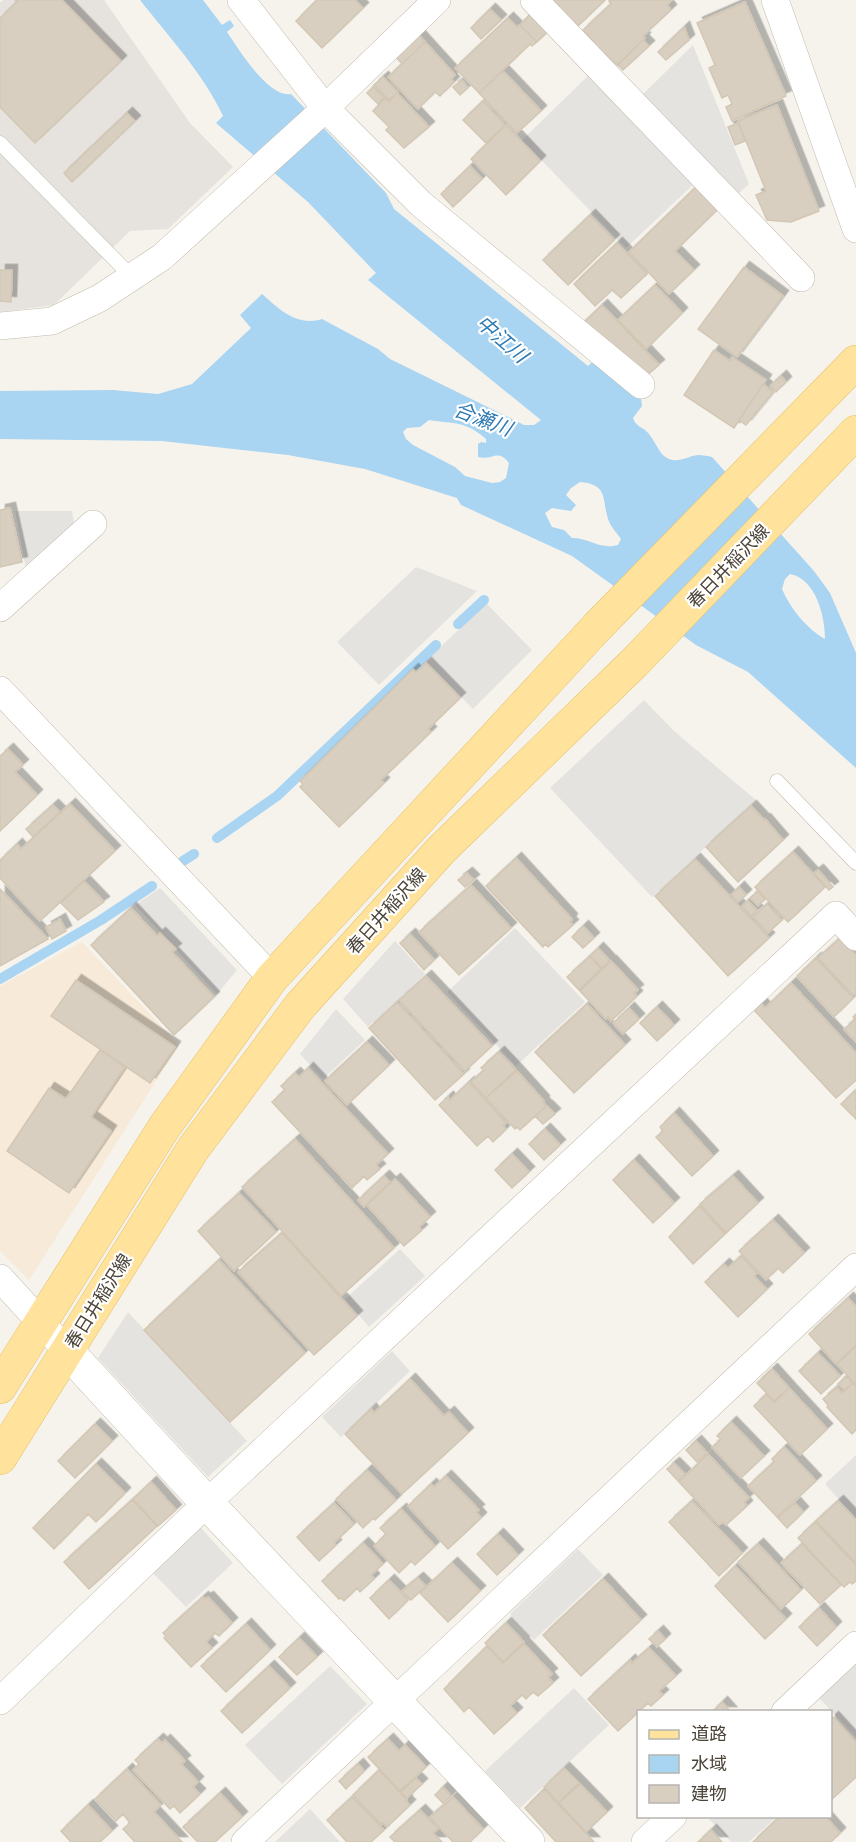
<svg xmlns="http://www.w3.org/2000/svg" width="856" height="1842" font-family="'PT Sans Narrow','Noto Sans JP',sans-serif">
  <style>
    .commercial { fill: #f7ead8 }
    .industrial { fill: #e6e2dd }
    .parking { fill: #e5e3e0 }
    .water { fill: #a9d4f2; fill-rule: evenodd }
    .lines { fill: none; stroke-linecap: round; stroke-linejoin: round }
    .stream { stroke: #a9d4f2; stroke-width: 10 }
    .building { fill: #d8cfc1; stroke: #d3c7b4; stroke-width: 1.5; filter: url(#shadow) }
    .service-casing { stroke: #c2bbae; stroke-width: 15 }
    .minor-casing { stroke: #c2bbae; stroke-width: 28 }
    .tertiary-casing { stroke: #c2bbae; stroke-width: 34 }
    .primary-casing { stroke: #e6c16a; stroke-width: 34 }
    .service { stroke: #fff; stroke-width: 14 }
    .minor { stroke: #fff; stroke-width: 27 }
    .tertiary { stroke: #fff; stroke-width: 33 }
    .primary { stroke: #ffe39c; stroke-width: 33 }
    .labels { text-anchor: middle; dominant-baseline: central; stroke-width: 4.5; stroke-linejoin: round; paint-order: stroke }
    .street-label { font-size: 18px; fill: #4b4439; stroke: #fff }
    .water-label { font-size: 20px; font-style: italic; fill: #2e7ab2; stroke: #fff }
  </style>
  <defs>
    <filter id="shadow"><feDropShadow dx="5.5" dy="-5.5" stdDeviation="0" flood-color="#0004"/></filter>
  </defs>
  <rect width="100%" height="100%" fill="#f6f3ec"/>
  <!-- commercial -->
  <path class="commercial" d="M82 942 179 1045 29 1280 0 1251V986Z"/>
  <!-- industrial -->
  <path class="industrial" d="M3 0H104L190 123 233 167 168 229 130 231 54 305 0 312V3Z"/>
  <!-- parking -->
  <path class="parking" d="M693 45 749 184 737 195 641 96Z
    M592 72 696 182 626 248 522 140Z
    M15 511H72L74 523 26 569Z
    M416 567 477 591 379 685 337 642Z
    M486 603 532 650 473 709 426 661Z
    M644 700 674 731 756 800 652 897 550 788Z
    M160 888 237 970 217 994 135 905Z
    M515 928 585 1002 516 1066 447 992Z
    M395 941 425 974 368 1027 343 999Z
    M336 1009 365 1040 323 1079 300 1054Z
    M400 1249 425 1276 369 1327 345 1299Z
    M128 1312 247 1441 208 1477 98 1358Z
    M392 1351 410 1371 341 1437 322 1417Z
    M856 1455V1518L825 1484Z
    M200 1527 233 1563 186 1607 152 1572Z
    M578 1549 603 1575 534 1640 510 1614Z
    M856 1663V1737L819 1698Z
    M330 1666 367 1704 282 1784 245 1745Z
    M574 1688 609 1725 520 1808 485 1771Z
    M310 1809 340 1842H275Z
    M707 1817H776L749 1842H731Z"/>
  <!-- water -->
  <path class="water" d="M140 0H203L222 25 230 20 234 26 227 32C238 48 268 98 291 94L386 193 394 209 588 366 593 361 641 398 642 406 633 418C636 428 643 426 649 434 654 440 657 448 662 454 675 467 686 456 698 455 703 455 708 456 712 457L814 571 830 593 856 653V768L748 672 696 645 572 556 461 505 457 498 365 469 288 455 162 441 0 439V391L113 390 158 394 192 384 251 328 240 315 262 294C279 309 297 327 322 319L378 349 390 359 524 425H534L541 420 368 280 376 273 308 202 216 123 223 116C203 73 169 37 140 0ZM429 420C455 424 466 421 486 439V443L481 442 478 444V457C493 461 497 448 509 463L506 478 500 482 492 483 465 476 455 467 413 445 406 439 403 432 407 428 420 427ZM580 482C608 484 602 499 608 519 610 526 617 533 621 539L618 545C599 550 590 538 572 538L564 530 552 527 545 513 552 508 571 511 576 505 566 495 571 488ZM790 574C816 579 825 616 825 639 807 629 790 608 782 589L785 579Z"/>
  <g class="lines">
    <!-- stream -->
    <path class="stream" d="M458 624 484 600
      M217 838 277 796 436 645
      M183 861 194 854
      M0 979 101 920 152 886"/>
  </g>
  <!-- building -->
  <path class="building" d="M15 0H62L121 61 35 143 0 107V18L17 2Z
    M317 0H355L363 8 322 48 296 21Z
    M552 0H605L578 26Z
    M610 0H672L667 5 671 10 643 36 645 38 617 65 605 54 602 57 590 44 593 41 583 30 611 4 609 1Z
    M745 2 786 96 732 121 726 107 732 104 728 95 722 98 709 68 715 65 697 23Z
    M490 9 501 20 481 39 471 28Z
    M531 13 548 31 537 42 520 25Z
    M508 18 517 27 520 25 537 42 532 46 530 44 479 93 455 68Z
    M684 27 689 40 666 60 658 52Z
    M417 33 425 42 402 64 394 55Z
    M643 40 649 46 623 70 618 65Z
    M425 42 455 75 451 79 454 82 440 96 435 92 418 109 388 77Z
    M503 71 541 111 517 133 479 93Z
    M383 77 398 92 389 100 374 85Z
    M462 80 468 88 460 95 453 87Z
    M373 87 384 97 378 104 367 93Z
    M397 93 429 127 404 148 386 130 389 127 373 111 385 98 389 102Z
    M483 101 505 125 486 143 463 120Z
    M777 105 819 211 791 222 767 220 756 195 766 191 738 121Z
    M127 113 135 121 72 182 64 173Z
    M738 123 745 141 735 145 728 127Z
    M506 125 540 161 506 195 471 159Z
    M470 166 482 179 453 207 441 194Z
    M697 186 719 208 675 251 694 270 669 294 629 252Z
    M590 215 614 240 568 285 543 260Z
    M617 243 647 274 621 298 612 290 595 306 574 284Z
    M744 267 783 296 737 357 698 329Z
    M0 270H12L11 302 0 301Z
    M655 285 682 313 646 349 618 320Z
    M602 305 659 365 646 376 579 327Z
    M714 350 730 361 732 357 766 380 734 428 684 395Z
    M781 376 786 382 776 392 770 386Z
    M763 384 773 392 746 425 739 420Z
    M10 508 22 562 0 567V510Z
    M426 663 460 698 428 729 431 732 381 780 384 783 339 827 300 787 303 784 300 781 413 669 416 672Z
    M8 749 23 765 15 772 37 795 0 831V756Z
    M70 804 115 851 40 921 0 878V860L17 844 21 849Z
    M53 805 60 812 33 837 26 829Z
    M751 806 764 820 765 819 783 840 738 882 706 847Z
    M793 852 825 887 788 922 755 887Z
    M516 858 572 919 570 922 573 925 548 947 545 944 543 947 486 886Z
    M695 859 769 938 728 976 655 896Z
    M818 870 833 887 829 890 814 873Z
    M467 873 474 880 465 887 458 880Z
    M84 881 104 902 78 920 61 903Z
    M471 885 511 928 459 975 419 932Z
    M739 887 746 895 738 902 731 895Z
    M0 889 48 939 0 966Z
    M758 891 765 899 758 906 750 898Z
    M748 901 757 911 751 916 742 906Z
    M767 904 782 920 768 933 753 917Z
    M131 908 157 936 160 933 176 949 172 952 214 997 174 1035 91 945Z
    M60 919 66 931 52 939 46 927Z
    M583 926 594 938 583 948 572 937Z
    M410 934 434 960 424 970 400 943Z
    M840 938 856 955V993L853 995 818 958Z
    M598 948 610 961 602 968 590 956Z
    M590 956 601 969 579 990 567 977Z
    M816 958 853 998 834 1017 797 976Z
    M611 961 638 990 634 993 637 996 611 1021 608 1017 606 1019 580 991Z
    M426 976 492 1046 465 1071 399 1000Z
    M76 980 175 1047 150 1083 51 1016Z
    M791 983 856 1053V1080L836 1098 754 1010 761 1003 765 1008Z
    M397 1002 464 1074 435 1100 369 1028Z
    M587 1004 625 1045 574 1093 535 1052Z
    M657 1007 674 1025 657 1041 640 1023Z
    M629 1008 639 1019 623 1034 613 1023Z
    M856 1014V1042L844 1029 855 1020 853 1017Z
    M367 1042 389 1065 347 1105 325 1081Z
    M100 1050 125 1067 91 1117 111 1131 69 1193 7 1151 49 1088 66 1099Z
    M499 1052 516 1070 486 1098 471 1082 484 1070 481 1068Z
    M308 1068 388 1154 376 1165 380 1169 367 1180 364 1176 352 1188 272 1102 285 1090 281 1086 295 1073 299 1077Z
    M517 1071 544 1101 543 1102 546 1106 520 1130 517 1127 515 1129 486 1098Z
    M469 1082 506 1123 503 1126 506 1129 493 1142 488 1136 477 1146 439 1105 448 1097 450 1100Z
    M856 1090V1119L841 1104Z
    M547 1106 555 1114 543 1124 535 1116Z
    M674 1113 713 1156 692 1176 656 1137 663 1131 660 1127Z
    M545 1129 560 1145 544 1160 529 1144Z
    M295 1139 394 1248 341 1296 242 1187Z
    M512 1154 529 1172 512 1188 495 1170Z
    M634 1160 674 1203 653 1223 613 1180Z
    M384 1176 390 1182 364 1207 358 1200Z
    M733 1176 758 1203 726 1233 700 1204Z
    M395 1179 430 1217 419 1227 422 1230 404 1246 367 1205Z
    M239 1193 276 1232 234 1271 198 1231Z
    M699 1206 725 1234 693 1264 669 1237Z
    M773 1220 804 1253 783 1273 778 1268 766 1280 739 1251Z
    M282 1233 357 1316 314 1355 238 1272Z
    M741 1256 757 1273 754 1276 767 1289 738 1317 705 1282 724 1264 728 1268Z
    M219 1260 305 1353 230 1422 144 1330Z
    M848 1298 856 1307V1345L836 1364 809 1334Z
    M856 1346V1385L837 1364Z
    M818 1353 840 1376 821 1394 799 1371Z
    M772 1369 789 1388 774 1401 757 1383Z
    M846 1376 853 1383 844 1390 838 1384Z
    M410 1379 444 1416 449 1412 468 1433 402 1494 345 1434 371 1409 374 1413Z
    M853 1383 856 1387V1430L852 1434 827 1407 828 1405 823 1399 837 1387 842 1393Z
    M789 1388 827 1429 800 1455 754 1406 766 1394 774 1403Z
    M731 1422 764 1456 741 1478 712 1447 721 1439 717 1436Z
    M95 1424 112 1441 75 1478 58 1461Z
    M696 1441 707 1453 697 1462 686 1450Z
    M784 1447 816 1481 777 1517 748 1486 774 1462 772 1459Z
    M708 1454 749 1498 744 1502 747 1506 726 1525 723 1522 719 1525 679 1482Z
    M674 1463 685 1474 678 1481 667 1469Z
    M96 1464 125 1493 96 1522 88 1514 54 1549 33 1528Z
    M367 1470 396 1500 375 1520 373 1518 363 1528 336 1499Z
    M446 1476 479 1510 476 1512 481 1518 448 1549 408 1506 431 1484 434 1487Z
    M151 1482 176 1510 158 1526 133 1499Z
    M132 1500 157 1526 89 1589 64 1562Z
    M692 1501 742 1553 719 1576 669 1522Z
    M838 1501 856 1520V1563L816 1521Z
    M334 1503 354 1524 334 1543 336 1545 319 1561 297 1537Z
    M795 1503 803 1512 787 1528 778 1518Z
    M401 1509 435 1546 415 1565 411 1561 399 1573 374 1546 386 1534 380 1528Z
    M815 1522 856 1565V1581L852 1584 850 1582 844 1587 798 1538Z
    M498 1534 518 1555 497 1575 477 1554Z
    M363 1543 383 1564 371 1575 374 1579 360 1592 357 1588 344 1601 341 1598 339 1599 322 1581Z
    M758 1544 801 1590 781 1609 738 1562Z
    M802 1544 841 1585 820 1604 781 1563Z
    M452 1563 480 1591 448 1622 420 1593Z
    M735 1566 786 1619 765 1639 715 1586Z
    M418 1578 426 1586 411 1600 402 1591Z
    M603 1579 641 1620 581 1676 543 1635Z
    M389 1580 408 1600 389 1619 370 1598Z
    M203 1597 205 1599 208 1597 232 1623 219 1636 215 1633 206 1642 212 1648 191 1667 164 1638 166 1636 163 1633Z
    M819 1608 836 1627 817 1646 799 1627Z
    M506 1623 524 1642 503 1662 485 1643Z
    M246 1624 270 1650 226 1692 201 1666Z
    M658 1631 665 1639 657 1647 649 1639Z
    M299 1638 317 1657 297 1675 279 1657Z
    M524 1644 552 1674 548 1677 553 1683 538 1696 533 1692 526 1699 522 1695 510 1706 517 1713 494 1734 469 1707 464 1712 444 1689 487 1646 503 1663Z
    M649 1648 676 1676 659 1691 663 1695 651 1706 648 1703 618 1731 588 1699 630 1660 632 1663Z
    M269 1666 290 1688 242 1733 221 1711Z
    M722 1702 731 1712H712Z
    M833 1717 856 1742V1777L832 1799 830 1720Z
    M158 1739 162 1743 165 1740 185 1761 181 1764 198 1782 193 1787 200 1794 180 1813 174 1806 170 1809 133 1770 139 1764 135 1760Z
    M388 1739 399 1751 405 1745 426 1767 400 1791 368 1757Z
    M358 1764 364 1771 346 1789 339 1781Z
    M564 1768 579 1783 558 1803 544 1787Z
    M127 1769 161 1805 154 1812 182 1842H135L123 1829 130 1823 123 1814 116 1821 95 1799Z
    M379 1770 407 1800 406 1801 410 1805 387 1827 383 1823 381 1824 353 1795Z
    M416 1778 422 1784 407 1798 401 1792Z
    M580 1784 607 1812 586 1832 559 1803Z
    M443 1787 451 1796 443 1803 435 1795Z
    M544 1789 594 1842H556L525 1808Z
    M220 1793 242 1817 215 1842H198L183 1827Z
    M352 1797 384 1830 371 1842H347L327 1820Z
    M453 1797 483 1829 470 1842H453L430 1817Z
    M88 1805 112 1831 100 1842H71L61 1831Z
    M420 1810 438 1829 433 1833 442 1842H395L390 1837Z
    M780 1816H825L840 1833 831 1842H753Z
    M711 1830 722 1842H698Z"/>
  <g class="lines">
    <defs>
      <path id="service" d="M0 143 132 277
        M777 781 856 863"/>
      <path id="minor" d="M241 0 325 108 421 204 641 385
        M534 0 801 278
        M775 0 856 229
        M0 326 52 321 100 298 162 257 316 117 437 0
        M0 608 93 524
        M0 690 272 978
        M0 1278 67 1351
        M0 1701 207 1503 836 915 856 937
        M785 1712 856 1645
        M245 1842 856 1267
        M645 1842 673 1816"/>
      <path id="tertiary" d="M67 1351 207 1503 528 1842"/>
      <path id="primary" d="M0 1387 165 1126 272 978 597 627 856 362
        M0 1458 193 1149 300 1006 442 849 634 663 856 432"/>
    </defs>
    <!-- service casing -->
    <use href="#service" class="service-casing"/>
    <!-- minor casing -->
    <use href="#minor" class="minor-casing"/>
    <!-- tertiary casing -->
    <use href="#tertiary" class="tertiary-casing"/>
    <!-- primary casing -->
    <use href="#primary" class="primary-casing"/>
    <!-- service -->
    <use href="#service" class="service"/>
    <!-- minor -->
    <use href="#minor" class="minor"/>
    <!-- tertiary -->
    <use href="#tertiary" class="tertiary"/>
    <!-- primary -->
    <use href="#primary" class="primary"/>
  </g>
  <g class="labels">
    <!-- street labels -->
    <g class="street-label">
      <text transform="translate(728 566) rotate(-46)">春日井稲沢線</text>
      <text transform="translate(386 911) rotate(-48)">春日井稲沢線</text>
      <text transform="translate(98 1301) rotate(-58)">春日井稲沢線</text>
    </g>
    <!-- water labels -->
    <g class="water-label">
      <text transform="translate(502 339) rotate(41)">中江川</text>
      <text transform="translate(483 419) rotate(21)">合瀬川</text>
    </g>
  </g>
  <!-- legend -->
  <rect x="637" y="1710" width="195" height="108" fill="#ffffff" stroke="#b7b4b0" stroke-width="1.5"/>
  <rect x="649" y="1730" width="30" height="9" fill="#ffe39c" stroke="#b7b4b0" stroke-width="1.5"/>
  <text x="691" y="1740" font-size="18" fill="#4b4439">道路</text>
  <rect x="649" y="1755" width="30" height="18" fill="#a9d4f2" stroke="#b7b4b0" stroke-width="1.5"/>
  <text x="691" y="1770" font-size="18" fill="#4b4439">水域</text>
  <rect x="649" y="1785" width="30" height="18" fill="#d8cfc1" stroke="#b7b4b0" stroke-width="1.5"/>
  <text x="691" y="1800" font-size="18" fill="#4b4439">建物</text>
</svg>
